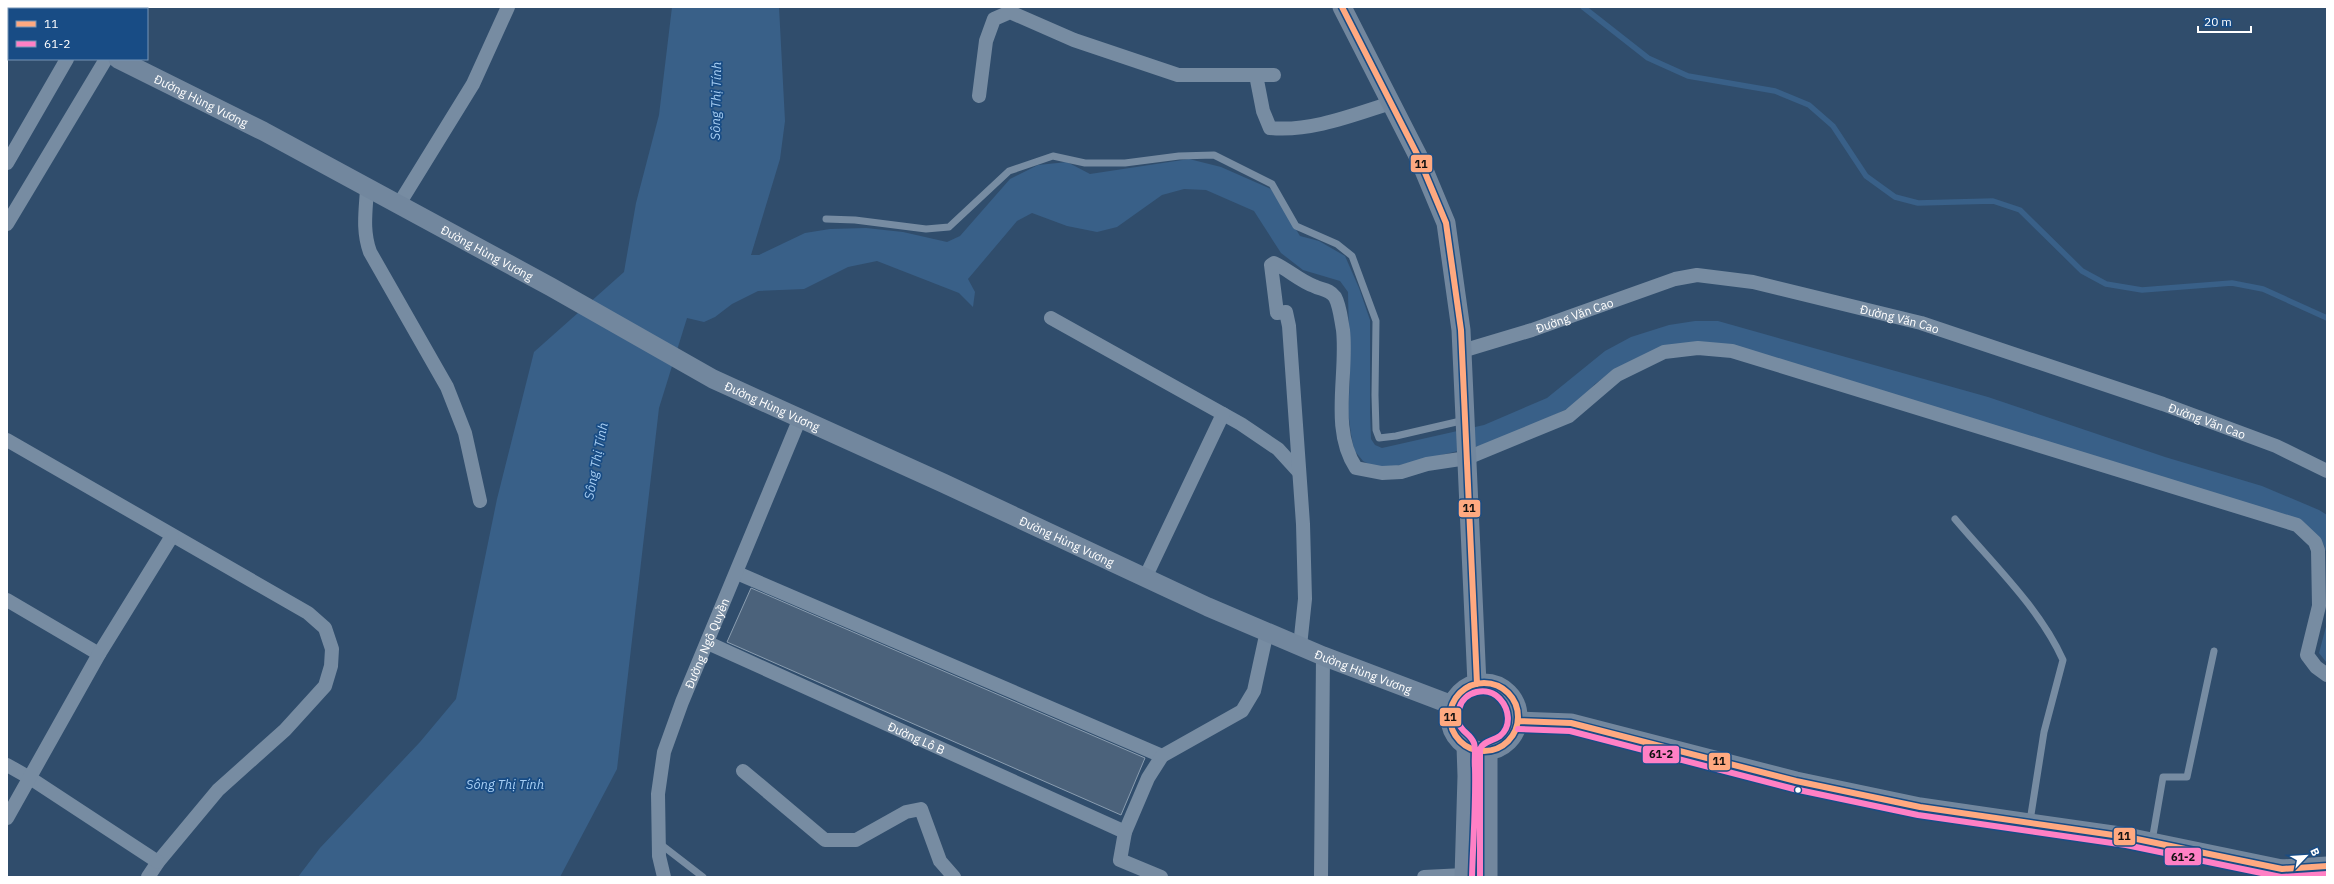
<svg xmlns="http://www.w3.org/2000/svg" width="2334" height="884" font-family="'IBM Plex Sans',sans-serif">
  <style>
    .water { fill: #396088 }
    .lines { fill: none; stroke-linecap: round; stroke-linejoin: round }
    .stream { stroke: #396088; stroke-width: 5.5 }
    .building { fill: #4b627b; stroke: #8a9db0 }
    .lane { stroke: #778ca2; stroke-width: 7 }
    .street { stroke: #778ca2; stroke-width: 14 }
    .secondary { stroke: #72879e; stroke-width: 19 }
    .bus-1-casing { stroke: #184c85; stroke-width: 9 }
    .bus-2-casing { stroke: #184c85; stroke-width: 9 }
    .bus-1 { stroke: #ffa980; stroke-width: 6 }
    .bus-2 { stroke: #ff80c5; stroke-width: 6 }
    .bus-dot { fill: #fff; stroke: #184c85; stroke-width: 1.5 }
    .labels { text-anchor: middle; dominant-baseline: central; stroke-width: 3.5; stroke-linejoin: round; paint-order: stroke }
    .street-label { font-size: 12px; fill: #fff; stroke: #184c85 }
    .water-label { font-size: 13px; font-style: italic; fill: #a8cff4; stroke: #184c85 }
    .line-badge { stroke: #184c85; stroke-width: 1.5 }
    .pale-badge-label { font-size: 11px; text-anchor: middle; font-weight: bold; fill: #111 }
  </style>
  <rect width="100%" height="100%" fill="#304d6c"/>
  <!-- water -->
  <path class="water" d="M672 7H779L785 121 780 159 751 255H759L805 233 830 229 866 228 903 232 947 242 960 236 1010 179 1038 165 1067 162 1090 174 1189 159 1221 167 1271 189 1300 236 1319 241 1345 256 1359 288 1370 320V412L1371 439 1375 445 1382 448 1484 425 1547 398 1605 351 1631 337 1669 325 1695 321H1718L1988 397 2165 457 2262 486 2319 510 2327 515V555L2324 545 2313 533 1709 345 1616 369 1595 384 1576 405 1495 442 1392 467H1374L1363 461 1354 450 1351 434 1348 410 1350 381 1348 292 1340 281 1303 270 1281 253 1254 211 1206 190 1184 189 1162 195 1117 227 1097 232 1067 226 1032 213 1017 221 968 279 975 292 973 307 959 293 877 261 848 267 804 289 758 291 732 304 715 317 704 322 687 318 659 408 617 769 560 877H298L320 848 420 742 456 699 497 499 534 352 624 272 636 203 659 115Z
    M2327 623V663L2319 653Z"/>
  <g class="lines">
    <!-- stream -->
    <path class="stream" d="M1583 7 1648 58 1688 76 1775 91 1809 105 1833 126 1866 176 1895 197 1918 203 1993 201 2020 210 2082 271 2106 284 2142 290 2232 283 2263 289 2327 318"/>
  </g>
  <!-- building -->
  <path class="building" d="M751 588 1145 758 1121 815 727 642Z"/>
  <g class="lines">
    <!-- lane -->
    <path class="lane" d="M826 219 855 220 926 229 949 227 1009 171 1053 156 1085 163H1125L1179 156 1214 155 1272 184 1296 226 1337 244 1352 256 1376 321 1375 395 1376 430 1379 438 1396 436 1465 420
      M1955 519C1992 563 2039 607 2063 660L2044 732 2030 821
      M2152 841 2163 777H2187L2214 651
      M659 843 703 877"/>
    <!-- street -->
    <g class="street">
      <path d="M1256 75 1263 111 1270 128C1311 132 1353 115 1391 103"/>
      <path d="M979 96 986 41 994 19 1010 12 1074 40 1178 75H1274"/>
      <path d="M7 163 67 59"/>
      <path d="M367 188C366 210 362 230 370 252L447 387 465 433 480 501"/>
      <path d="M399 204 473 84 508 7"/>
      <path d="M7 224 106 59"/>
      <path d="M1051 318 1241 424 1278 449 1299 472"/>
      <path id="s1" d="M1462 351 1532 330 1675 279 1697 275 1753 282 1921 323 2163 404 2276 446 2327 471"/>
      <path d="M7 440 308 613 325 628 332 649 331 666 325 686 285 730 218 790 158 862 148 877"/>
      <path d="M737 573 1162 756"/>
      <path d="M1145 578 1223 414"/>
      <path d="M7 600 99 654"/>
      <path id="s2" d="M708 643 1125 832"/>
      <path d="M1300 646 1305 599 1303 524 1289 326 1286 312 1277 313 1271 265 1274 263C1289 270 1300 281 1314 286 1322 290 1329 289 1335 297 1340 306 1341 320 1343 330 1348 374 1330 429 1356 468L1382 473 1401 472 1427 464 1467 458 1569 416 1617 375 1664 352 1698 348 1732 351 2297 525 2315 542 2318 550 2319 606 2307 655 2316 667 2327 675"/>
      <path d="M7 765 30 778 158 862"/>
      <path d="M743 771 825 840H856L906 812 921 809 940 861 954 877"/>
      <path d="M7 818 99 654 172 536"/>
      <path id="s3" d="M664 877 659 856 658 794 664 752 682 702 800 418"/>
      <path d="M1161 877 1120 860 1125 832 1148 778 1162 756 1242 711 1254 691 1267 631"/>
      <path d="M1321 877 1323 656"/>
      <path d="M1424 877 1464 875"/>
    </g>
    <!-- secondary -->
    <g class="secondary">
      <path d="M12 7 16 9"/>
      <path d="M1342 7 1418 156 1446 223 1461 330 1477 684"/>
      <path id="s4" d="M118 59 263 131 551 287 713 379 943 483 1208 607 1323 656 1452 705"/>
      <circle cx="1484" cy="717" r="34"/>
      <path d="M1518 721 1571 723 1796 781 1920 807 2127 837 2282 869 2298 877"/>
      <path d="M1488 751V877"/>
      <path d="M2282 869 2327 866"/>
      <path d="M1464 877 1467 776 1466 746"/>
    </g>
    <defs>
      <path id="bus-1" d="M1342 7 1418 156 1446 223 1461 330 1477 684
        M1450 717a34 34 0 1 1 68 0a34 34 0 1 1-68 0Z
        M1518 721 1571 723 1796 781 1920 807 2127 837 2282 869 2327 866"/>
      <path id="bus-2" d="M1518 729 1570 731 1794 789 1918 815 2126 845 2281 877 2327 874
        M1472 877C1473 841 1476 804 1475 768 1474 760 1476 750 1474 743 1469 730 1454 732 1459 709 1463 691 1488 685 1500 699 1509 709 1512 726 1500 736 1493 741 1483 741 1480 749V877"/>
    </defs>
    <!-- bus-1 casing -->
    <use href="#bus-1" class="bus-1-casing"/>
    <!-- bus-2 casing -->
    <use href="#bus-2" class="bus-2-casing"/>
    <!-- bus-1 -->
    <use href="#bus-1" class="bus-1"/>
    <!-- bus-2 -->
    <use href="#bus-2" class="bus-2"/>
  </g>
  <!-- markers -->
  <circle class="bus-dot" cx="1798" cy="790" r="3.5"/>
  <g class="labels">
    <!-- street labels -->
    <g class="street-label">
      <text stroke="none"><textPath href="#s4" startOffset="93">Đường Hùng Vương</textPath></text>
      <text stroke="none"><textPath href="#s4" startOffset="417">Đường Hùng Vương</textPath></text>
      <text stroke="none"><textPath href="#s1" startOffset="118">Đường Văn Cao</textPath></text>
      <text stroke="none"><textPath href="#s1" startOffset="455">Đường Văn Cao</textPath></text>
      <text stroke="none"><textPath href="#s4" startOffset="741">Đường Hùng Vương</textPath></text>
      <text stroke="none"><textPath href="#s1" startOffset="779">Đường Văn Cao</textPath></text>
      <text stroke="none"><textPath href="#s4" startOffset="1065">Đường Hùng Vương</textPath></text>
      <text stroke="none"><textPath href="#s3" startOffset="243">Đường Ngô Quyền</textPath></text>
      <text stroke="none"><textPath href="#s4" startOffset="1389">Đường Hùng Vương</textPath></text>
      <text stroke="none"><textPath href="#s2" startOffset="229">Đường Lô B</textPath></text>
    </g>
    <!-- water labels -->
    <g class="water-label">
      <text transform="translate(716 101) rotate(-89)">Sông Thị Tính</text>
      <text transform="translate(596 461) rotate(-79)">Sông Thị Tính</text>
      <text x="505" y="784">Sông Thị Tính</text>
    </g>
  </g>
  <g class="line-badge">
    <rect x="1410" y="154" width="23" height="19" rx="4" fill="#ffa980"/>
    <rect x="1458" y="499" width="23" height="19" rx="4" fill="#ffa980"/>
    <rect x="1439" y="707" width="23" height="20" rx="4" fill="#ffa980"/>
    <rect x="1642" y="745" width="38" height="19" rx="4" fill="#ff80c5"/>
    <rect x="1708" y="752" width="23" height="19" rx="4" fill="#ffa980"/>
    <rect x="2113" y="827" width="23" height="19" rx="4" fill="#ffa980"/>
    <rect x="2164" y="847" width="38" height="19" rx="4" fill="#ff80c5"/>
  </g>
  <g class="pale-badge-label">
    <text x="1421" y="168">11</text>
    <text x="1469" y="512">11</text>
    <text x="1450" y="721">11</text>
    <text x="1661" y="758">61-2</text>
    <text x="1719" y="765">11</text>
    <text x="2124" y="840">11</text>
    <text x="2183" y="861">61-2</text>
  </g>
  <!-- border -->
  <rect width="2334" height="884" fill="none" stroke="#ffffff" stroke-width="16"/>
  <!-- legend -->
  <rect x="8" y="8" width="140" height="52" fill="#184c85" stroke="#7494b6"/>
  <rect x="16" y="21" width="20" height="6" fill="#ffa980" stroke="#7494b6"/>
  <text x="44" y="28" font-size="12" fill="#ffffff">11</text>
  <rect x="16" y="41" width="20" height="6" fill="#ff80c5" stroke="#7494b6"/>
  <text x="44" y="48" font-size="12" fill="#ffffff">61-2</text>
  <!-- north arrow -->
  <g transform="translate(2306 856) rotate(65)" stroke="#184c85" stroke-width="3" paint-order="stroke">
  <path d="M0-3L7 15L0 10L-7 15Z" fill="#ffffff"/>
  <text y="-6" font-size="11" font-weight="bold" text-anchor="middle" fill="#ffffff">B</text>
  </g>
  <!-- scale -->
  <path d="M2198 26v6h53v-6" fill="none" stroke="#ffffff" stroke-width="2"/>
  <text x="2204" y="26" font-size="12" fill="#ffffff" stroke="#184c85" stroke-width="3" paint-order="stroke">20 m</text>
</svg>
